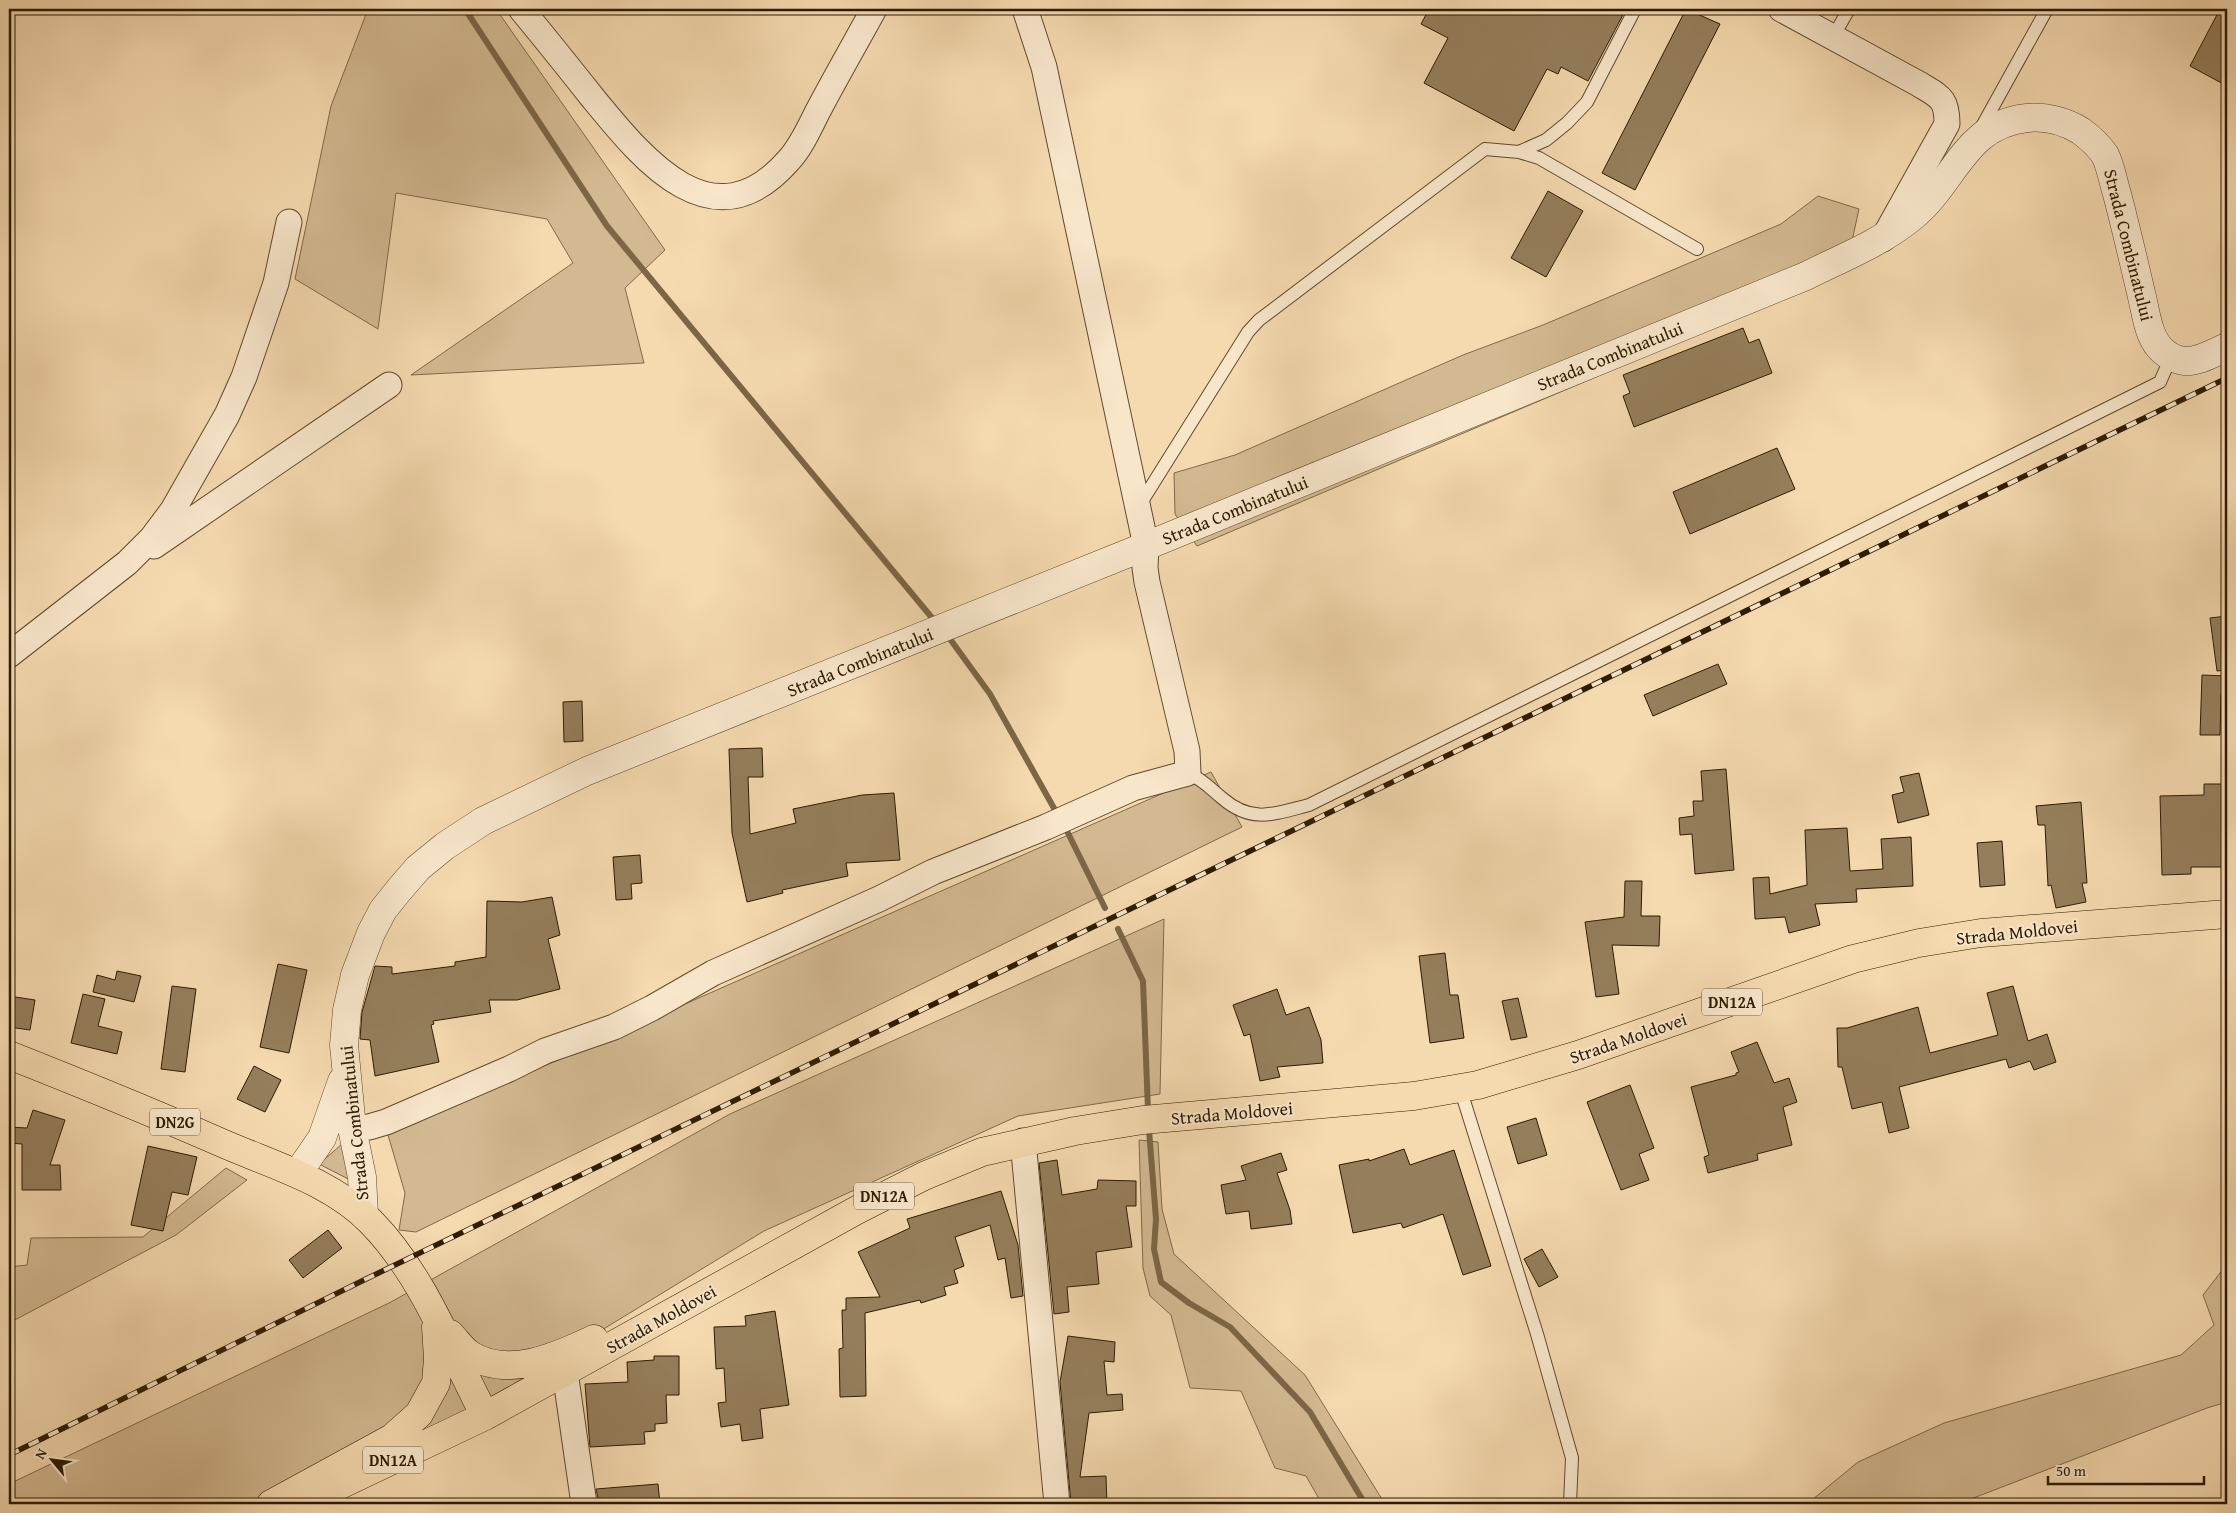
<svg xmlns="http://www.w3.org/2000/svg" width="2236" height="1513" font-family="'Gentium Book Plus',serif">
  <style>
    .green { fill: #d3b991; stroke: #806a49 }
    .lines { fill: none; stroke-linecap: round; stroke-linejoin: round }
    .stream { stroke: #7c6646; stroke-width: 6 }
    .building { fill: #957e5b; stroke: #2d1b01 }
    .service-casing { stroke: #5f4a2c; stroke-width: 14 }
    .minor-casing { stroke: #5f4a2c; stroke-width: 27 }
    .tertiary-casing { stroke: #5f4a2c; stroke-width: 29 }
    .primary-casing { stroke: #2d1b01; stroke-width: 29 }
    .service { stroke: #f8e6cb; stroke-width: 12 }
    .minor { stroke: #f8e6cb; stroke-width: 25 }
    .tertiary { stroke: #f8e6cb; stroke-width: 28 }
    .primary { stroke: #f5d9af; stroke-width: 28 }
    .rail-casing { stroke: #2d1b01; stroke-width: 5.5 }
    .rail { stroke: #f8e6cb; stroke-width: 4; stroke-dasharray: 11; stroke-linecap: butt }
    .labels { text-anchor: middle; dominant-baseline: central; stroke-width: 4; stroke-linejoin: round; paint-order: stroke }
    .shield { fill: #f8e6cb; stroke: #6a583e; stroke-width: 1 }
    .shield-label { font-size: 16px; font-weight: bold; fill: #2d1b01 }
    .street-label { font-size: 18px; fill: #2d1b01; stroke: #f8e6cb }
  </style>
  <rect width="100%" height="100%" fill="#f5d9af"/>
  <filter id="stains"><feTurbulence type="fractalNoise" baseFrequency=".004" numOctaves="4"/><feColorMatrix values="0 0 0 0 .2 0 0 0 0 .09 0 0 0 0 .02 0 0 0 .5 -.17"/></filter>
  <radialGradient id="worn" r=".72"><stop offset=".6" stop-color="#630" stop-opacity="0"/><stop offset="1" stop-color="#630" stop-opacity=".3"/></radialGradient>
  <!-- green -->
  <path class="green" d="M368 9H496L665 250 625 288 644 363 411 375 573 263 547 219 396 193 378 329 295 279 331 106Z
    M1818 196 1859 209 1852 241 1860 265 1197 546 1175 514 1174 473 1235 455 1463 355 1543 325 1781 224Z
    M1211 772 1242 827 416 1232 399 1230 405 1193 386 1128 438 1113Z
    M1164 919 1160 1094 1018 1116 764 1231 317 1504H9V1484L389 1303 730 1114Z
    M1139 1140 1158 1142 1162 1209 1174 1254 1305 1375 1385 1504H1322L1306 1476 1275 1468 1241 1391 1190 1388 1171 1315 1150 1296 1143 1268Z
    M342 1144 354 1182 319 1164Z
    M226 1168 247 1180 176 1235 9 1323V1267L27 1265 31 1238 143 1237Z
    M2227 1264V1402L2207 1408 1958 1504H1807L1858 1462 1944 1423 2181 1355 2214 1325 2203 1295Z"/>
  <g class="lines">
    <!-- stream -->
    <path class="stream" d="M465 9 607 226 933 619
      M950 639 990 694 1055 810
      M1067 831 1105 908
      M1118 929 1143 981 1148 1110
      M1149 1130 1156 1219 1154 1249 1161 1282 1189 1303 1230 1327 1310 1412 1365 1504"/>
  </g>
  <!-- building -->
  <path class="building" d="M1429 9H1626L1588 81 1561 67 1558 74 1547 69 1514 131 1424 83 1448 38 1421 24Z
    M1686 9 1720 24 1635 190 1602 173Z
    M2220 9H2227V86L2190 66Z
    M1548 191 1583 211 1546 277 1511 258Z
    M1743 328 1749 343 1759 339 1772 373 1634 427 1623 396 1630 393 1623 375Z
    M1777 448 1795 489 1690 534 1673 492Z
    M2227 616V670L2217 671 2210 618Z
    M1718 664 1727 684 1653 716 1644 695Z
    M2202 675 2227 676V694H2221L2220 735H2200Z
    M582 701 583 741 564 742 563 702Z
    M762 748 763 777H748L750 834 796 823 793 809 862 795 894 793 900 860 846 863 848 876 782 890 783 893 747 902 732 833 729 749Z
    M1726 769 1734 870 1695 874 1692 834 1680 835 1679 818 1694 816 1693 801H1703L1701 771Z
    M1919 773 1929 815 1898 823 1892 795 1904 792 1900 777Z
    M2204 784H2227V867H2191V874L2162 875 2160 796 2204 795Z
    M2081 802 2087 883H2082L2086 902 2056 908 2051 885 2048 886 2045 825H2038L2036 806Z
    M1847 828 1850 871 1883 869 1881 839 1911 837 1913 886 1856 889 1857 902 1815 904 1820 925 1789 933 1785 917 1755 919 1753 878 1769 877 1770 894 1807 885 1805 830Z
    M2002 841 2005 885 1980 887 1977 843Z
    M640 855 642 883 631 884 632 899 616 900 613 857Z
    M1625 881H1642L1641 916H1660L1659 946 1612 945 1619 994 1596 997 1585 922 1624 917Z
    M552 897 560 935 548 939 560 989 517 1000H489L491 1012 433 1021 434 1024 431 1025 439 1062 375 1076 370 1040 360 1039 362 1012 375 966 392 967V974L455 966V962L486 957 487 901 522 902Z
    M1445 953 1450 995H1458L1464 1038 1430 1043 1419 956Z
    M278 964 307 970 289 1053 260 1047Z
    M117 971 141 976 134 1002 93 992 97 975 115 980Z
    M172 986 196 989 185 1072 161 1069Z
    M2013 986 2028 1041 2047 1034 2056 1062 2034 1070 2030 1061 2009 1068 2006 1059 1899 1087 1909 1128 1889 1133 1882 1102 1852 1109 1842 1067H1838L1837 1028H1847L1918 1007 1930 1053 1998 1035 1987 993Z
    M1277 989 1286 1015 1309 1007 1321 1040 1323 1063 1277 1067 1280 1077 1260 1081 1250 1034 1244 1036 1233 1005Z
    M83 994 105 999 98 1026 122 1032 117 1054 71 1043Z
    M9 996 35 1000 30 1030 9 1027Z
    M1518 998 1527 1037 1511 1040 1502 1001Z
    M1757 1042 1774 1083 1789 1078 1797 1102 1783 1107 1792 1145 1757 1154 1758 1160 1708 1173 1704 1157 1709 1155 1691 1087 1736 1075V1073L1739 1072 1731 1052Z
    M254 1066 281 1080 265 1112 237 1099Z
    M1630 1085 1654 1148 1639 1154 1649 1180 1621 1190 1587 1102Z
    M33 1110 65 1120 50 1165H60L61 1190H22V1144L9 1143V1127L27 1128Z
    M1536 1118 1547 1155 1518 1164 1507 1127Z
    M148 1146 197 1157 188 1195 172 1192 163 1231 131 1225Z
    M1404 1149 1410 1165 1454 1150 1491 1266 1463 1275 1443 1214 1403 1228 1401 1223 1353 1233 1339 1165 1369 1159V1161Z
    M1281 1153 1287 1170 1277 1173 1290 1210 1292 1224 1251 1229 1249 1211 1226 1214 1221 1185 1246 1180 1241 1166Z
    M1057 1160 1062 1195 1097 1189 1098 1180 1136 1181V1206H1126L1132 1247 1096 1252 1099 1284 1067 1287 1069 1312 1054 1314 1039 1163Z
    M1001 1191 1018 1245 1023 1296 1011 1298 1005 1258 998 1260 990 1225 955 1237 964 1266 954 1270 958 1283 944 1287 946 1295 921 1303 920 1300 865 1313 866 1396 840 1397 839 1349 843 1348 842 1310H846V1298L880 1297 858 1252 910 1228 907 1219Z
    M328 1230 342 1248 303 1278 289 1260Z
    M1542 1249 1558 1277 1539 1287 1524 1259Z
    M775 1311 789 1405 760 1409 763 1438 742 1441 740 1424 721 1427 718 1403 726 1402 724 1368 716 1369 714 1327 746 1326 745 1316Z
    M1068 1336 1115 1342 1114 1362 1104 1361 1107 1395 1122 1394 1123 1410 1089 1413 1080 1477 1106 1476 1107 1504H1071L1060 1382Z
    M654 1356H679V1395H666L667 1423 655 1424V1431L644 1432 645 1444 590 1447 585 1384 628 1382 627 1362 654 1360Z
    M658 1484 660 1504H632V1502L598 1498 596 1489Z"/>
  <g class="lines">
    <defs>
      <path id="service" d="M1833 37 1849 9
        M1980 130 2047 9
        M1519 152 1546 140 1567 123 1587 102 1635 9
        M1139 506 1248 332 1259 320 1485 149 1519 152 1539 158 1697 249
        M1188 773C1202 779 1210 788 1222 798 1252 824 1274 814 1309 805L2160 382 2171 357
        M1460 1088 1537 1334 1572 1458 1570 1504"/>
      <path id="minor" d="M521 9C545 38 569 68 592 97 642 158 712 247 788 161 802 146 810 126 819 109 837 75 856 42 874 9
        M1781 9 1919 84C1940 97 1947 98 1947 124L1883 239
        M154 546 389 385
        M9 655 127 563 152 538 173 510 227 415 244 377 276 283 289 222
        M352 1128 369 1127 386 1122 509 1069 545 1051 614 1027 652 1008 713 973 879 899 933 872 1046 827 1133 788 1188 773 1187 751 1147 582 1145 568 1146 546 1044 67 1025 9
        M1023 1141 1057 1504
        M565 1372 584 1504"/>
      <path id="tertiary" d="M298 1173 322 1138 342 1081
        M364 1215 362 1177 352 1128 344 1045 347 1010 355 975 371 933 383 910 399 890 418 868 445 846 483 821 587 771 1146 546 1806 276C1842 258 1880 243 1911 218 1956 182 1963 125 2027 118 2045 116 2065 121 2081 131 2089 137 2099 146 2105 155 2111 167 2113 181 2117 194 2126 228 2134 263 2142 297 2146 313 2148 334 2159 347 2165 354 2175 360 2185 361 2199 362 2215 352 2227 347"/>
      <path id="primary" d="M9 1055C80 1083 151 1112 222 1143 272 1165 331 1181 371 1222 423 1275 451 1351 485 1416
        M450 1334C456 1340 462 1349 469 1354 507 1379 556 1357 594 1339
        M271 1504 392 1438 419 1414 436 1383 438 1358 436 1327
        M300 1504 485 1416 857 1210 924 1176 982 1152 1075 1131 1143 1120 1414 1096 1478 1085 1578 1055 1853 959 1919 943 1981 933 2227 914"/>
    </defs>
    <!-- service casing -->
    <use href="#service" class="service-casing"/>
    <!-- minor casing -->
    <use href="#minor" class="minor-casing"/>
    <!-- tertiary casing -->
    <use href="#tertiary" class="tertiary-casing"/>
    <!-- primary casing -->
    <use href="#primary" class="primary-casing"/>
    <!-- service -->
    <use href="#service" class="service"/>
    <!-- minor -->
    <use href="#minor" class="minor"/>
    <!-- tertiary -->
    <use href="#tertiary" class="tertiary"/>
    <!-- primary -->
    <use href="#primary" class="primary"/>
    <defs>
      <path id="rail" d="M9 1455 366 1279 2227 378"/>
    </defs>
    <!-- rail casing -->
    <use href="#rail" class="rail-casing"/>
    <!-- rail -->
    <use href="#rail" class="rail"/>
  </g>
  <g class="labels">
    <!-- shield labels -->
    <g class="shield">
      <rect x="1702" y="988.5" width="60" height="27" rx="4"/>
      <rect x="150" y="1108.5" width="50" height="27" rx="4"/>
      <rect x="854" y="1182.5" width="60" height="27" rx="4"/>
      <rect x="363" y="1446.5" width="60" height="27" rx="4"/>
    </g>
    <g class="shield-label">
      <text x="1732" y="1002">DN12A</text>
      <text x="175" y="1122">DN2G</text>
      <text x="884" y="1196">DN12A</text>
      <text x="393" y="1460">DN12A</text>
    </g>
    <!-- street labels -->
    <g class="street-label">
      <text transform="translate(2129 245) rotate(76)">Strada Combinatului</text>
      <text transform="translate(1610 356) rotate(-22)">Strada Combinatului</text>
      <text transform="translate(1235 510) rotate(-22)">Strada Combinatului</text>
      <text transform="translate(860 662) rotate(-22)">Strada Combinatului</text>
      <text transform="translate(2017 932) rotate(-6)">Strada Moldovei</text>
      <text transform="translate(1628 1038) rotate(-19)">Strada Moldovei</text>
      <text transform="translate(1232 1113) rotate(-5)">Strada Moldovei</text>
      <text transform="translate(354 1123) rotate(-96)">Strada Combinatului</text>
      <text transform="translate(661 1319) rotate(-29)">Strada Moldovei</text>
    </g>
  </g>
  <!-- margin -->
  <rect width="2236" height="1513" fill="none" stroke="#f5d9af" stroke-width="30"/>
  <rect x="10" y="10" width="2216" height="1493" fill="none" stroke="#2d1b01" stroke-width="2.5"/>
  <rect x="15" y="15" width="2206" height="1483" fill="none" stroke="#2d1b01"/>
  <!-- north arrow -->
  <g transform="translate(52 1460) rotate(299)" stroke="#f8e6cb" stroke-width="4" paint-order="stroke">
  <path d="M0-4L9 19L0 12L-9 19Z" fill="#2d1b01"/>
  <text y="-8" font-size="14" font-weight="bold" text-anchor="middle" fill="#2d1b01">N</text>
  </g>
  <!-- scale -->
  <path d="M2048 1476v8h156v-8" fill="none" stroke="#2d1b01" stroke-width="2.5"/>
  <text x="2056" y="1476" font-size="15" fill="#2d1b01" stroke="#f8e6cb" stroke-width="4" paint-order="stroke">50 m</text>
  <rect width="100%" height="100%" filter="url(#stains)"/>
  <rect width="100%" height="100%" fill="url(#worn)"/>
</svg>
